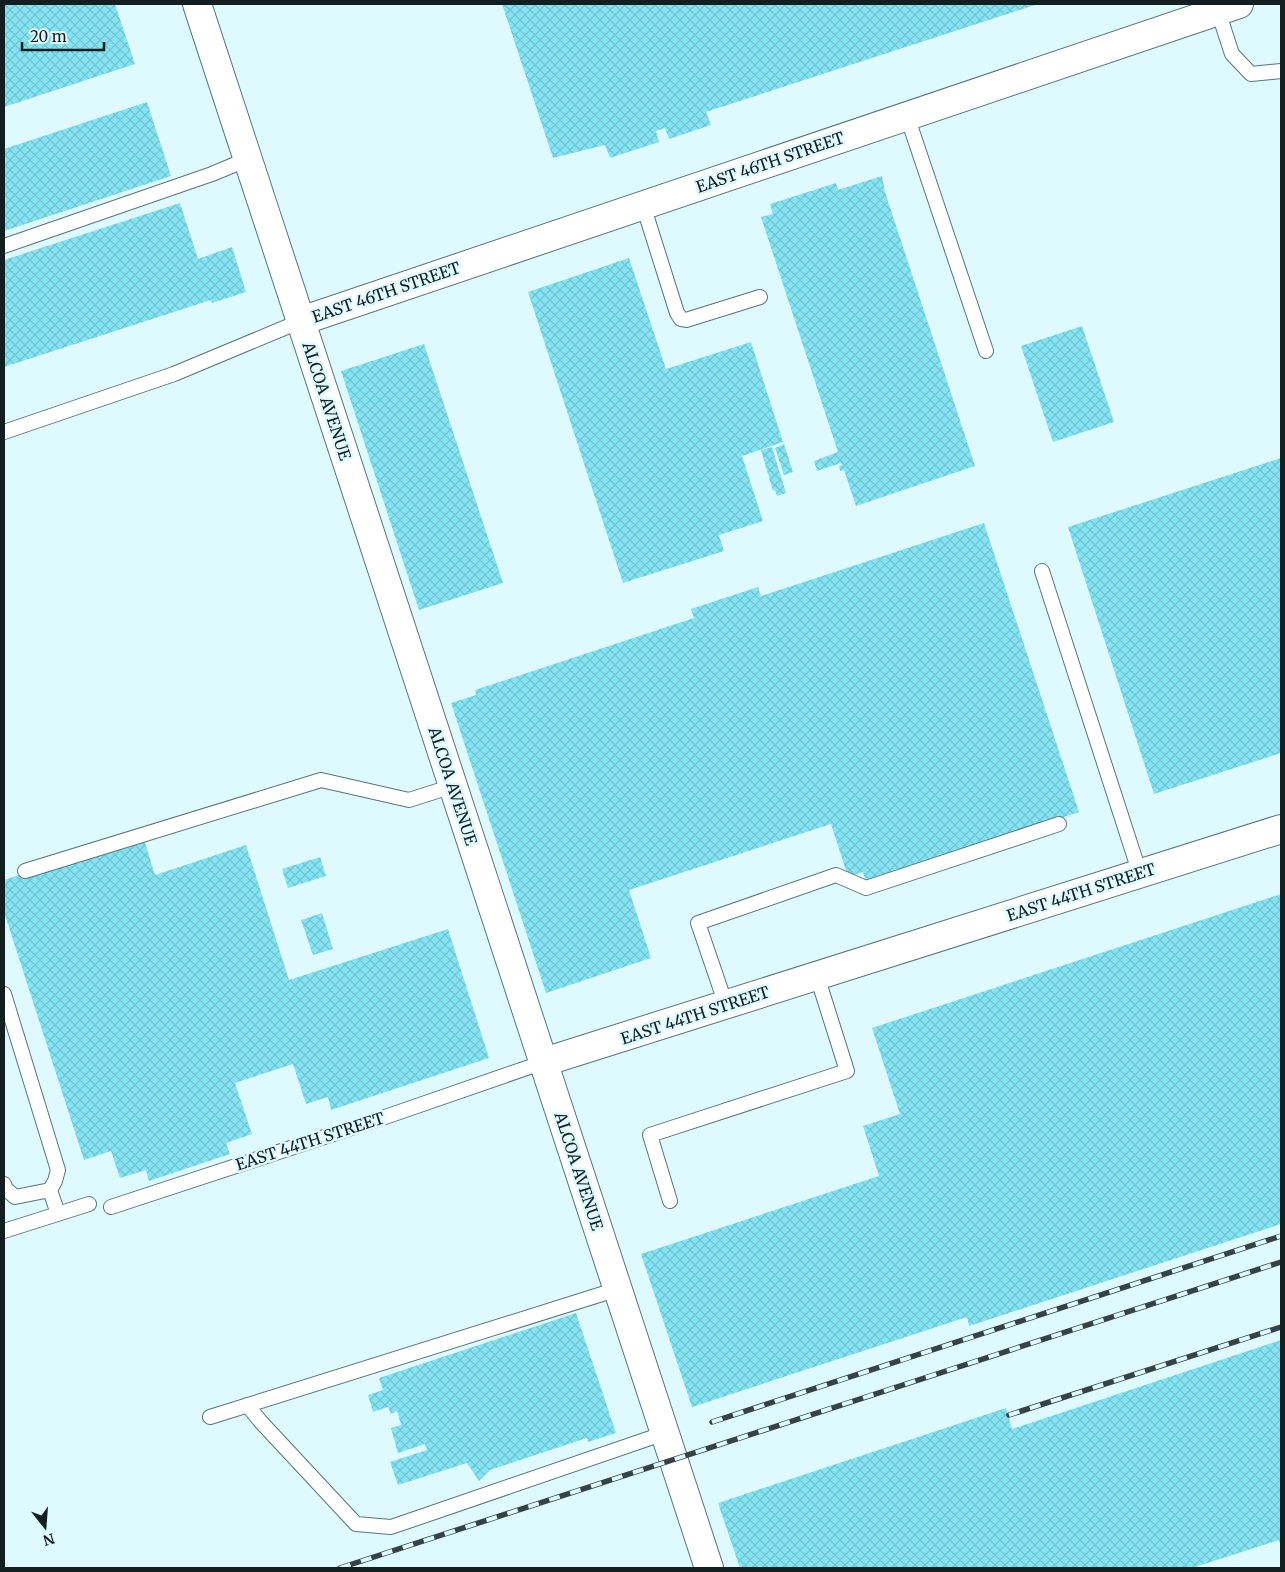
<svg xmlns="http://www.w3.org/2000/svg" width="1285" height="1572" font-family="Merriweather,serif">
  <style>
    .building { fill: url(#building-cross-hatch) }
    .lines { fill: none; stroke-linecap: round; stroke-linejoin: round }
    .lane-casing { stroke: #57757a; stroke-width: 16 }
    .street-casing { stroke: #57757a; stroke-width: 30 }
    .lane { stroke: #fff; stroke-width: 14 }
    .street { stroke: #fff; stroke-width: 28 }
    .rail-casing { stroke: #354345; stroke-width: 5.5 }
    .rail { stroke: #dffafe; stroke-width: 4; stroke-dasharray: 11; stroke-linecap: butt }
    .labels { text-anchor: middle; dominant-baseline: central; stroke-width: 5; stroke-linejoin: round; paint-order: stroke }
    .street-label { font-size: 16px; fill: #121e20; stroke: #dffafe }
  </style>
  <defs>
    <pattern id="building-cross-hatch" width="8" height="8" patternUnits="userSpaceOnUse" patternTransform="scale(1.25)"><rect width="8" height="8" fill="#84e4f3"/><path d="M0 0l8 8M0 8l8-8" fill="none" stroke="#71c3d0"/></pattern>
  </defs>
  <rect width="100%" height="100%" fill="#dffafe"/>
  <!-- building -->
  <path class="building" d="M4 4H115L135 64 4 107Z
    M502 4H1038L706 112 711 125 669 139 665 128 656 131 659 142 610 158 605 145 553 158Z
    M147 102 171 176 4 231V149Z
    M882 176 885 192 975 466 856 506 844 470 840 471 839 466 842 465 841 463 817 471 814 461 838 452 761 217 773 214 770 204 836 183 838 190Z
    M180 203 198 259 232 247 246 292 212 303 211 300 4 367V260Z
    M629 258 666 369 751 342 783 442 742 456 763 521 719 535 724 551 623 583 528 292Z
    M1082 326 1114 422 1053 442 1021 346Z
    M424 344 503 583 419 610 341 371Z
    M784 444 793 472 784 475 775 448Z
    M772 447 786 493 777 496 775 490 773 491 761 450Z
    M1281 458V753L1154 794 1068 527Z
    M984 523 1079 812 866 882 863 872 848 877 831 824 629 890 651 958 546 993 451 703 476 695 475 690 694 618 691 609 758 587 761 596Z
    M143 836 155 875 246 845 289 980 448 929 489 1058 331 1110 328 1097 306 1104 293 1064 235 1083 252 1134 226 1143 230 1154 149 1181 146 1170 120 1178 111 1151 84 1160 4 912V880Z
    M320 857 326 876 288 888 282 869Z
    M1281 894V1224L969 1326 967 1317 692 1407 641 1254 879 1176 863 1126 900 1114 872 1028Z
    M322 913 333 949 313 955 301 920Z
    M576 1313 616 1433 588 1442 587 1438 490 1470 479 1481 467 1463 398 1485 390 1462 427 1450 425 1444 398 1453 391 1428 401 1425 397 1411 391 1414 388 1407 373 1412 368 1395 383 1390 379 1378Z
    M1281 1340V1547L1279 1540 1192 1568H740L718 1503 1006 1408 1012 1429Z"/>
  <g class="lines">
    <defs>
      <path id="lane" d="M1218 11 1232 54 1251 74 1281 71
        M907 116 986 351
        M643 205 677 313 681 319 686 320 760 297
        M4 246 212 174 248 159
        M4 432 174 374 301 321
        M1042 571 1140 874
        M25 871 321 780 409 800 453 786
        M4 994 58 1170 55 1181 50 1190 15 1197 5 1188 4 1184
        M726 1005 698 923 836 875 866 888 1059 824
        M50 1190 58 1214
        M670 1201 650 1135 847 1071 817 976
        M111 1207 388 1116 544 1062
        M4 1231 89 1204
        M247 1405 261 1422 356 1524 391 1527 665 1433
        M210 1417 618 1289"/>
      <path id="street" d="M197 4 709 1568
        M301 321 1239 4
        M544 1062 1281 829"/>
    </defs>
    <!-- lane casing -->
    <use href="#lane" class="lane-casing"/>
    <!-- street casing -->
    <use href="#street" class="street-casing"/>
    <!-- lane -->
    <use href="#lane" class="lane"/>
    <!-- street -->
    <use href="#street" class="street"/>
    <defs>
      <path id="rail" d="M1009 1415 1281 1327
        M712 1422 1281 1236
        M340 1568 1281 1262"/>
    </defs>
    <!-- rail casing -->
    <use href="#rail" class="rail-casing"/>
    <!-- rail -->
    <use href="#rail" class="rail"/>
  </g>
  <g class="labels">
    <!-- street labels -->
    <g class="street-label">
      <text transform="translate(770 162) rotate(-19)">EAST 46TH STREET</text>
      <text transform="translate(386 292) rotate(-19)">EAST 46TH STREET</text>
      <text transform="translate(327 401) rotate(72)">ALCOA AVENUE</text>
      <text transform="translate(453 786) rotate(72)">ALCOA AVENUE</text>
      <text transform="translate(1081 892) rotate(-18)">EAST 44TH STREET</text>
      <text transform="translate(695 1015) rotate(-18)">EAST 44TH STREET</text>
      <text transform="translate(310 1141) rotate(-18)">EAST 44TH STREET</text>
      <text transform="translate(579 1171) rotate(72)">ALCOA AVENUE</text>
    </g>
  </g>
  <!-- border -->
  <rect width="1285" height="1572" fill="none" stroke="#121e20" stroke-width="10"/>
  <!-- north arrow -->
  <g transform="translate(45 1527) rotate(163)" stroke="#dffafe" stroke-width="4" paint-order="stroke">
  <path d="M0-4L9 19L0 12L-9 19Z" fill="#121e20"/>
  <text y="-8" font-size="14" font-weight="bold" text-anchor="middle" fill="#121e20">N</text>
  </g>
  <!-- scale -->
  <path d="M22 42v8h82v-8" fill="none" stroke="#121e20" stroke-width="2.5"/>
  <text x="30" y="42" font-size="15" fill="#121e20" stroke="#dffafe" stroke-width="4" paint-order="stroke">20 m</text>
</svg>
